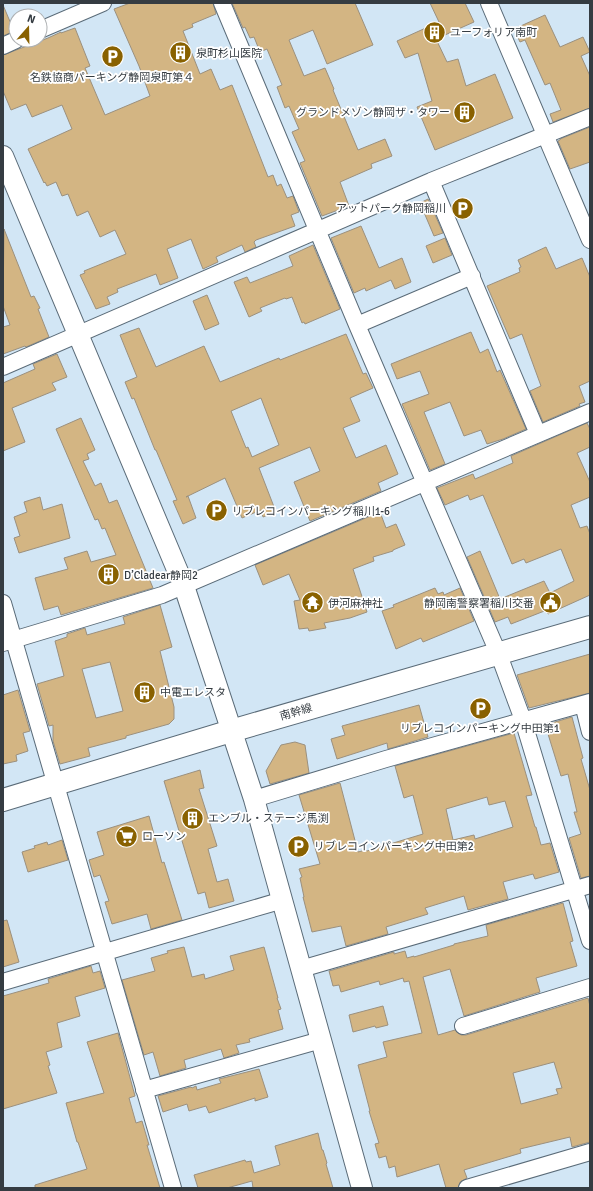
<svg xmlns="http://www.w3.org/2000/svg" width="593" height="1191" font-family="Signika,'Noto Sans JP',sans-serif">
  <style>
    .building { fill: #d3b583; stroke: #9b907e; fill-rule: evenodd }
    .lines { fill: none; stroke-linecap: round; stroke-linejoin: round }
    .minor-casing { stroke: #5a6b78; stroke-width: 18 }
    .tertiary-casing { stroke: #5a6b78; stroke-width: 22 }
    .secondary-casing { stroke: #5a6b78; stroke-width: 24 }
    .minor { stroke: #fff; stroke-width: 16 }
    .tertiary { stroke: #fff; stroke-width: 20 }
    .secondary { stroke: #fff; stroke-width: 22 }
    .labels { text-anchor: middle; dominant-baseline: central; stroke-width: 3.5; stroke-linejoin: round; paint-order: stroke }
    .poi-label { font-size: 11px; fill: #353c42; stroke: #fff; text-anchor: start }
    .street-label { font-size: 11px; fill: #353c42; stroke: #fff }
  </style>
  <rect width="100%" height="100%" fill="#d2e6f5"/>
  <!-- building -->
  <path class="building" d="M130 3H213L216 14 192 24 193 27 183 31 200 74 211 69 220 90 232 85 268 177 273 175 277 186 281 184 287 198 293 196 299 212 291 215 295 226 256 240 254 242 256 247 245 252 242 245 216 257 218 262 203 269 191 239 167 249 178 278 160 285 156 274 117 289 118 292 107 297 110 304 96 309 80 275 85 273 84 271 126 254 115 230 100 237 88 211 77 216 68 194 62 196 56 182 47 186 45 182 44 183 28 149 72 129 62 105 32 117 26 104 11 110 3 91V55L48 38 61 32V33L75 28 90 66 85 68 105 115 150 96 139 66 114 9Z
    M232 3H355L373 45 327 64 313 30 289 40 304 76 325 68 334 89 333 90 358 150 385 139 392 156 371 164 372 168 340 182 349 206 322 216 300 163 305 161 292 132 299 129 289 106 285 108 277 87 282 85 267 49 260 52 254 37 250 38 245 27 243 28Z
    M430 3H465L474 22 436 39 447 62 458 59 466 86 495 74 513 118 435 150 417 107 432 101 418 53 405 58 397 41 439 22Z
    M3 5 14 31 3 36Z
    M545 15 560 47 583 37 590 52 581 56 590 76V108L553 122 550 114 561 110 550 83 545 85 525 40 520 42 514 29Z
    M590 127V162L570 169 558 141 560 140V139Z
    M428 199 443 233 434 236 420 203Z
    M361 226 379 268 402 258 411 282 395 289 391 280 366 291 365 288 354 293 331 238Z
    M4 229 31 297 34 296 40 308 38 309 49 337 26 347 25 346 3 354V327L10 325 3 306Z
    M445 238 452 255 433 263 426 246Z
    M313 245 340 309 305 324 304 322 302 323 292 297 286 299 285 298 260 308 262 311 249 317 234 282 247 277 250 283 293 266 289 256Z
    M546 247 556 269 582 258 590 277V381L579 386 585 402 579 404 580 406 543 422 530 391 541 386 522 334 510 339 487 286 520 272 519 268 521 267 518 260Z
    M207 295 219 324 205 330 193 301Z
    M139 328 156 367 204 346 220 382 264 364 279 358 280 360 346 334 363 374 366 373 373 388 350 398 360 421 343 428 356 458 386 445 398 474 378 483 381 491 310 521 294 482 320 471 310 447 259 468 276 512 263 517 261 510 242 518 225 478 186 497 188 496 196 518 183 524 173 501 177 500 156 450H155L134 398 132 399 125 382 137 377 120 335ZM261 398 279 445 252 457 248 447 246 448 231 411Z
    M471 332 480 353 488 349 497 372 500 370 526 429 503 439 487 444 481 430 464 436 450 402 424 412 445 464 430 470 402 404 429 394 420 371 397 379 391 364Z
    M57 354 67 377 52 383 56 390 12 408 25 442 3 451V383L35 369 33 364Z
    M81 418 95 450 87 454 89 459 83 461 95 486 101 483 109 503 117 500 153 588 61 615 58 606 44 610 35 578 68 569 64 558 87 551 91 562 116 555 105 528 102 529 98 519 95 520 56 429Z
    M587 423 590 429V447L577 453 590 482V497L571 505 580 528 587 526 590 534V595L548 614 547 610 511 624 508 617 495 622 467 557 480 551 500 599 544 581 550 593 574 581 561 549 526 563 524 559 512 564 483 495 470 500 468 495 445 505 437 488 473 474 475 479 513 463 511 456Z
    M40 497 43 510 62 504 70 538 19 553 14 538 20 536 14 517 27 512 24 502Z
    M380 512 386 528 396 524 405 545 393 550V551L373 557 374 561 353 569 367 612 350 618 324 623 326 628 309 631 308 628 299 629 294 601 300 600 289 574 263 585 255 565Z
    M435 588 438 594 443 592 444 595 460 588 474 621 423 642 421 638 396 649 382 611 394 607 393 605Z
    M160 605 172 647 160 651 174 707V719L169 724 126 736V738L88 748 90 756 60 764 53 741V725L49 726 37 684 64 676 55 641 67 637V634L85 628 87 635 125 624 123 617ZM110 662 123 711 96 718 82 669Z
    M590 654V693L529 708 517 675Z
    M18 690 30 731 23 733 28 751 16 755 17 761 3 764V695Z
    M419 705 428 737 388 749 387 743 337 759 331 739 345 735 342 726Z
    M572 717 583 758 581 759 590 790V876L581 878 569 838 581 834 574 812H577L568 774 561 776 548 734 551 733 548 724Z
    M514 733 532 795 526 796 535 827H536L541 845 550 843 559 872 535 879 533 874 503 882 508 899 468 910 464 896 425 908 428 914 386 927 388 934 346 946 341 926 312 932 303 897H304L300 878 302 877 299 869 320 864 299 795 340 783 358 852 366 850 367 851 423 834 413 795 404 798 395 766ZM487 797 489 805 505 801 513 827 475 839 474 835 453 840 446 809Z
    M295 742 305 745 309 773 270 784 266 771 281 745Z
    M200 770 204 788 199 789 217 846 208 849 217 882 228 879 234 901 209 908 205 892 198 894 164 781Z
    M149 816 162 863 164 862 182 920 151 929 147 914 112 924 105 902 109 901 100 875 94 877 89 860 104 855 97 832Z
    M62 840 68 860 28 872 22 852 35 848 34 846 47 842 48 845Z
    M563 903 573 941 570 942 577 966 536 978 540 992 464 1016 450 969 423 977 438 1035 455 1030 461 1035H466L588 998 590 1006V1142L572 1147 570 1137 520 1149 521 1153 464 1170 467 1178 460 1182 458 1188H446L439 1164 397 1177 395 1166 389 1168 386 1156 379 1158 375 1144 379 1143 369 1111H370L358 1065 387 1057 383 1042 422 1033 409 981 404 982 403 978 380 985 379 981 341 992 339 985 333 986 329 971 394 952V954L405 951 407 958 414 956V957L454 945V944L488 936 486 925ZM554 1062 562 1088 556 1089 558 1094 521 1104 513 1073Z
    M7 920 19 962 3 967V921Z
    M184 947 192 977 204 974 205 979 234 970 230 956 264 947 278 998H277L281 1009 278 1010 283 1029 249 1039 250 1042 236 1045 239 1053 224 1058 221 1049 184 1060 186 1068 160 1076 153 1052 144 1055 122 980 155 971 151 958 168 953 167 951Z
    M91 966 93 973 100 971 105 988 75 997 80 1016 57 1023 62 1047 46 1052 50 1065 48 1066 57 1093 3 1109V996L49 983 48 979Z
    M383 1006 388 1025 376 1028 375 1026 353 1032 349 1015Z
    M118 1033 135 1096 129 1098 136 1123 142 1121 149 1145H147L160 1188H35V1185L87 1169 78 1142H77L66 1103 104 1093 87 1042Z
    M259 1069 268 1097 255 1101V1098L209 1113 206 1106 189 1111 187 1104 163 1112 158 1096 191 1087 192 1088 196 1086 197 1090 221 1083 219 1079Z
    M318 1133 322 1150H323L327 1163 326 1164 333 1188H253L252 1181 227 1188H198L194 1175 245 1160 246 1162 251 1161 254 1173 280 1165 275 1146Z"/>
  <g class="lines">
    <defs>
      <path id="minor" d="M222 3 357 325 499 655 523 720 590 941
        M489 3 590 240
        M40 30 103 3
        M3 46 16 40
        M431 181 538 434
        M357 325 472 276
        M3 367 431 181 590 117
        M3 603 173 1188
        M3 643 162 595 590 412
        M583 704 590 732
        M254 799 386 759 590 702
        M301 969 590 885
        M3 982 283 900
        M463 1026 590 987
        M144 1090 321 1040
        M467 1188 590 1152"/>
      <path id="tertiary" d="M3 156 184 586 254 799 362 1188"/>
      <path id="secondary" d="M3 800 231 731 590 627"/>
    </defs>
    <!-- minor casing -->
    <use href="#minor" class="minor-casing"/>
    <!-- tertiary casing -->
    <use href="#tertiary" class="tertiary-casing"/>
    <!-- secondary casing -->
    <use href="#secondary" class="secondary-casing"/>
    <!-- minor -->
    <use href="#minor" class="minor"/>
    <!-- tertiary -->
    <use href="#tertiary" class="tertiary"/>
    <!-- secondary -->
    <use href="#secondary" class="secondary"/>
  </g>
  <!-- icons -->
  <defs>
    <symbol id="building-disc" viewBox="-11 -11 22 22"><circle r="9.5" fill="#896100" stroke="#fff"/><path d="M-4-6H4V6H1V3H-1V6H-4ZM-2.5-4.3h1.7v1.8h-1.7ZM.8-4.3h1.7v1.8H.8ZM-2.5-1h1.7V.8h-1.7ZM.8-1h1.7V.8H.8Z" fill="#fff"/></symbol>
    <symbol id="parking-disc" viewBox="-11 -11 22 22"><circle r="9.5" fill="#896100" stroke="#fff"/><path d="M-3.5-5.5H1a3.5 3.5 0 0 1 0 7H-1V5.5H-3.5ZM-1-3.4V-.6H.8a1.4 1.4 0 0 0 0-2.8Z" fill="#fff"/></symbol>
    <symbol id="temple-disc" viewBox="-11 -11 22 22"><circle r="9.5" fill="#896100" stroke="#fff"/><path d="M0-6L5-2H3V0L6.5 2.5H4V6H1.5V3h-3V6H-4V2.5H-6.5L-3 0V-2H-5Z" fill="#fff"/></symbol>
    <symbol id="civic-disc" viewBox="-11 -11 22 22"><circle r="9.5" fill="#896100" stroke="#fff"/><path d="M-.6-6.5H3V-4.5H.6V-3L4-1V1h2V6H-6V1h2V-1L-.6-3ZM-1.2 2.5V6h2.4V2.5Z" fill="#fff"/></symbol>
    <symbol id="supermarket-disc" viewBox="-11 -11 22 22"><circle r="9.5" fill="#896100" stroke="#fff"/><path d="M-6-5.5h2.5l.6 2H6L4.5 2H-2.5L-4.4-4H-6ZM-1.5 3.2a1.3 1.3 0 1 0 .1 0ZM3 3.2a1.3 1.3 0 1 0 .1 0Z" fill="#fff"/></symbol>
  </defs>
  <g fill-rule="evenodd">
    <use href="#building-disc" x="422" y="20" width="25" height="25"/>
    <use href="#building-disc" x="168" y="40" width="25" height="25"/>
    <use href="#parking-disc" x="100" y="44" width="25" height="25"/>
    <use href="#building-disc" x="452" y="100" width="25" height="25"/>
    <use href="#parking-disc" x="450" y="196" width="25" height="25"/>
    <use href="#parking-disc" x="204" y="498" width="25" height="25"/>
    <use href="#building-disc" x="96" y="562" width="25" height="25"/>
    <use href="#temple-disc" x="300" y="590" width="25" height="25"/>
    <use href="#civic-disc" x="538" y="590" width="25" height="25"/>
    <use href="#building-disc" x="132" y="680" width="25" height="25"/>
    <use href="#parking-disc" x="468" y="696" width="25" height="25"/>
    <use href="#building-disc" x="180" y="806" width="25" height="25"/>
    <use href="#supermarket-disc" x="114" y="824" width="25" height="25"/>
    <use href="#parking-disc" x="286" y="834" width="25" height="25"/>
  </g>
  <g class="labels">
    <!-- poi labels -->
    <g class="poi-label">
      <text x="450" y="32">ユーフォリア南町</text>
      <text x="196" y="53">泉町杉山医院</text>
      <text x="112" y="77" text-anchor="middle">名鉄協商パーキング静岡泉町第４</text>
      <text x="450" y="112" text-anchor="end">グランドメゾン静岡ザ・タワー</text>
      <text x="446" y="208" text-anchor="end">アットパーク静岡稲川</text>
      <text x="232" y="511">リブレコインパーキング稲川1-6</text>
      <text x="124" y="575">D’Cladear静岡2</text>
      <text x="328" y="603">伊河麻神社</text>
      <text x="534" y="603" text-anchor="end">静岡南警察署稲川交番</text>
      <text x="160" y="692">中電エレスタ</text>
      <text x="480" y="728" text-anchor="middle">リブレコインパーキング中田第1</text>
      <text x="208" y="818">エンブル・ステージ馬渕</text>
      <text x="142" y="836">ローソン</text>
      <text x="314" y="846">リブレコインパーキング中田第2</text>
    </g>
    <!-- street labels -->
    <g class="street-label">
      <text transform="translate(296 712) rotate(-16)">南幹線</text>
    </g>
  </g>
  <!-- border -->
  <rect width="593" height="1191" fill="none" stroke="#353c42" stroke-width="8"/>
  <!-- north arrow -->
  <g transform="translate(28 28) rotate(20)"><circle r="19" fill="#ffffff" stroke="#aeb1b3"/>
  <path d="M0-3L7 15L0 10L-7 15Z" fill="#896100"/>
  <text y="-6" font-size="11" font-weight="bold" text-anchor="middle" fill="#353c42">N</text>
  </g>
</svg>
